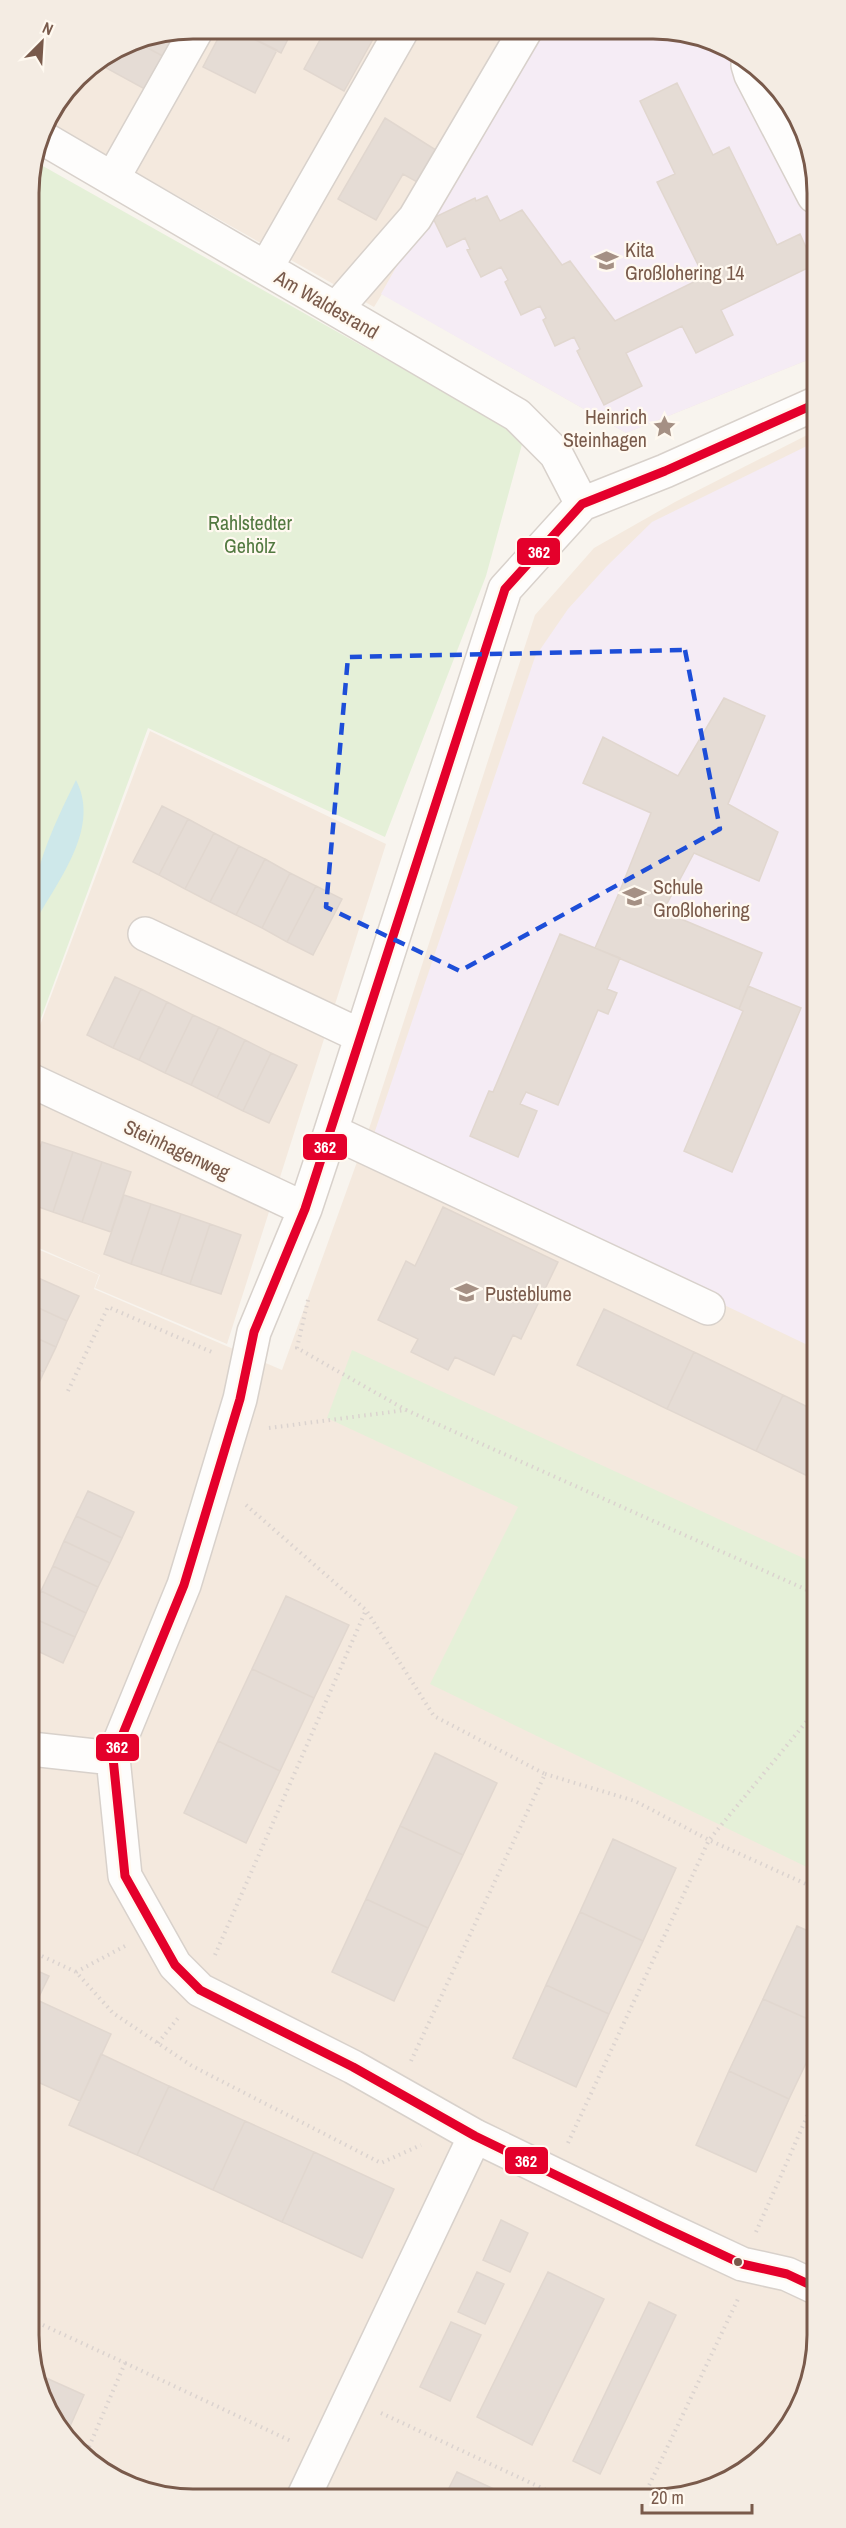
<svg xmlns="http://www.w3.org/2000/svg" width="846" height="2528" font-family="'Archivo Narrow',sans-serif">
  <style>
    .residential { fill: #f4e9de }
    .education { fill: #f5ecf5 }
    .green { fill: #e5f0d8 }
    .water { fill: #cee8ea }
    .building { fill: #e5dcd5; stroke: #e1d7cf; stroke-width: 1.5 }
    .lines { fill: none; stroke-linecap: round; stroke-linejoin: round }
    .minor-casing { stroke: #d8d1cb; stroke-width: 36 }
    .path { stroke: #dbd3cf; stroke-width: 4; stroke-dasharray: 1.5 4.5; stroke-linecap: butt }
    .minor { stroke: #fefdfc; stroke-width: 33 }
    .bus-1-casing { stroke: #fff9f0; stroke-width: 14 }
    .bus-1 { stroke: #e4002b; stroke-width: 9 }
    .marked { fill: none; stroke: #1d4ed8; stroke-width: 4.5; stroke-dasharray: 12 8; stroke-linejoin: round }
    .bus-dot { fill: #795a4b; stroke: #fff9f0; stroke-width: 2 }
    .labels { text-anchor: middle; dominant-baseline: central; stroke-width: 4.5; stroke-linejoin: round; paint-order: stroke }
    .poi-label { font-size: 20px; fill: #795a4b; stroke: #fff9f0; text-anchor: start }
    .street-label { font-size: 20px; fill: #795a4b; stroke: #fff9f0 }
    .park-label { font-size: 20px; fill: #527940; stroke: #fff9f0 }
    .rim { fill: none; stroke: #795a4b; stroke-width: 3 }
    .line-badge { stroke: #fff9f0; stroke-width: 2 }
    .badge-label { font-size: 16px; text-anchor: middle; font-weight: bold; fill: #fff }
  </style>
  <rect width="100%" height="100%" fill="#f8f4ee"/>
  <!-- residential -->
  <path class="residential" d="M193 29 686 32 770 77 814 160 815 357 626 433 382 294 374 307 45 121 84 69 130 41Z
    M815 431 817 2346 805 2398 777 2443 736 2477 686 2496H161L77 2452 32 2368 30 1246 99 1275 94 1289 282 1370 371 1123 535 615 594 548 675 502Z
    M150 731 386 844 227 1344 95 1288 100 1275 30 1244V1052Z"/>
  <!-- education -->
  <path class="education" d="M529 31 686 32 737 59 814 227 815 357 626 433 381 294Z
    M815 442 816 1349 373 1137 535 657 568 609 607 566 652 522Z"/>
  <!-- green -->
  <path class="green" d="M34 161 524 437 486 576 385 837 148 728 30 1048 29 182Z
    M352 1350 816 1564 817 1872 430 1684 518 1507 327 1418Z"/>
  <!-- water -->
  <path class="water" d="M76 780C103 832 51 888 30 932 30 875 51 831 76 780Z"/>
  <!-- building -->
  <path class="building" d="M223 29H235L277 50 255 93 203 67Z
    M241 29H293L281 53 240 32Z
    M326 29 377 32 344 91 304 69Z
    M185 30 170 60 133 40Z
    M133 40 170 60 152 93 99 64 102 58Z
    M677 83 713 155 729 147 777 245 800 234 814 265 721 310 733 335 696 353 682 326 626 353 642 386 604 405 577 351 580 349 574 337 555 346 543 320 546 318 540 306 521 315 505 282 508 280 501 267 481 277 467 250 470 249 465 238 447 247 433 218 475 198 476 201 487 196 500 221 522 210 562 265 570 261 615 321 704 277 657 182 675 174 640 101Z
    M385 118 447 157 428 188 403 174 376 220 338 199Z
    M724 698 765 716 728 804 778 832 759 881 694 853 663 911 619 893 651 813 583 783 603 737 678 776Z
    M162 806 188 819 159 875 133 862Z
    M188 819 214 833 185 889 159 875Z
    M214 833 239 846 210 902 185 889Z
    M239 846 265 859 236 915 210 902Z
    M265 859 290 873 262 928 236 915Z
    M290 873 316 886 287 942 262 928Z
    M316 886 342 899 313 955 287 942Z
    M619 893 762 953 739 1009 595 948Z
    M560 934 620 958 607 989 617 993 608 1014 598 1010 558 1105 526 1092 520 1104 537 1111 518 1157 470 1136 489 1091 493 1092Z
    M115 977 141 989 113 1048 87 1035Z
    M748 986 801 1008 732 1172 684 1151 743 1011 739 1009Z
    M141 989 167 1002 139 1060 113 1048Z
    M167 1002 193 1015 165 1073 139 1060Z
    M193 1015 219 1027 191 1085 165 1073Z
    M219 1027 245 1040 217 1098 191 1085Z
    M245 1040 271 1053 243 1111 217 1098Z
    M271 1053 297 1065 269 1123 243 1111Z
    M42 1142 73 1152 53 1212 30 1204V1178Z
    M73 1152 102 1162 82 1222 53 1212Z
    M102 1162 131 1172 111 1232 82 1222Z
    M124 1195 151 1204 131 1264 104 1254Z
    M151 1204 181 1214 161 1274 131 1264Z
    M443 1207 558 1262 521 1339 513 1335 494 1375 455 1357 448 1370 411 1352 418 1339 378 1320 406 1261 415 1266Z
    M181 1214 210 1224 190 1284 161 1274Z
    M210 1224 241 1235 221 1294 190 1284Z
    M36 1277 79 1296 67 1321 30 1304V1290Z
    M30 1304 67 1321 56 1347 30 1335Z
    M604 1309 694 1352 667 1409 577 1365Z
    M30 1335 56 1347 44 1372 30 1366Z
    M694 1352 783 1395 756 1451 667 1409Z
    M30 1366 44 1372 32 1398 30 1397Z
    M783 1395 816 1411V1480L756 1451Z
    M88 1491 134 1512 122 1538 76 1516Z
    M76 1516 122 1538 110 1563 64 1541Z
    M64 1541 110 1563 98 1587 53 1566Z
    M53 1566 98 1587 86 1613 41 1591Z
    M41 1591 86 1613 75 1637 31 1617Z
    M286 1596 349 1625 314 1698 252 1669Z
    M31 1617 75 1637 63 1663 31 1648Z
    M252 1669 314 1698 280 1771 218 1741Z
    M218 1741 280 1771 246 1843 184 1813Z
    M435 1753 497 1783 463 1855 400 1826Z
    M400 1826 463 1855 428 1928 366 1899Z
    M613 1839 676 1868 643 1941 580 1912Z
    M366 1899 428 1928 394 2001 332 1972Z
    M580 1912 643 1941 609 2014 546 1985Z
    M797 1926 817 1935V2023L763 1999Z
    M31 1968 49 1976 31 2013Z
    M546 1985 609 2014 576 2087 513 2058Z
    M763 1999 817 2023V2040L789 2099 729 2071Z
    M37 2000 111 2034 80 2101 31 2079V2013Z
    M101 2054 169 2086 137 2155 69 2125Z
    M729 2071 789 2099 756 2172 696 2145Z
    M169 2086 245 2121 213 2190 137 2155Z
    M245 2121 314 2152 282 2222 213 2190Z
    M314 2152 394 2189 362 2258 282 2222Z
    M501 2220 528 2233 510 2272 483 2260Z
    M477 2272 504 2284 485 2324 458 2312Z
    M548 2272 604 2299 532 2445 477 2417Z
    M649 2302 676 2315 600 2474 573 2461Z
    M451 2322 481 2335 450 2401 420 2387Z
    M35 2373 84 2395 67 2433Z
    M457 2472 509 2496H445Z"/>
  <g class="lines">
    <defs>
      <path id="minor" d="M748 65 751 75 814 196
        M41 137 517 415 556 454 582 504
        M113 178 197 29
        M266 268 402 30
        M336 309 415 218 525 31
        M815 404 665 471 582 504 505 589 331 1131 305 1209 254 1332 240 1399 184 1585 113 1758 125 1876 175 1965 200 1990 353 2067 475 2136 663 2227 742 2264 787 2274 817 2288
        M145 934 361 1036
        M30 1080 305 1209
        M331 1131 708 1308
        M31 1749 113 1758
        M304 2496 475 2136"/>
    </defs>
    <!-- minor casing -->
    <use href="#minor" class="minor-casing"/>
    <!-- path -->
    <path class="path" d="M29 205 41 178
      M308 1300 297 1348 406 1410
      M68 1391 108 1307 214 1353
      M269 1428 406 1410 816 1594
      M246 1505 366 1610 434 1716 545 1774 411 2061
      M545 1774 635 1801 709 1840 817 1889
      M31 1951 76 1972 113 2013 192 2066 381 2163 421 2145
      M215 1955 366 1610
      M76 1972 125 1946
      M158 2043 178 2018
      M568 2143 709 1840 816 1710
      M756 2232 817 2094
      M32 2320 125 2363 85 2456
      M125 2363 293 2442
      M381 2413 559 2496
      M644 2496 738 2299"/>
    <!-- minor -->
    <use href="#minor" class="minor"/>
    <defs>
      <path id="bus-1" d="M815 404 665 471 582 504 505 589 305 1209 254 1332 240 1399 184 1585 113 1758 125 1876 175 1965 200 1990 353 2067 475 2136 663 2227 742 2264 787 2274 817 2288"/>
    </defs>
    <!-- bus-1 casing -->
    <use href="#bus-1" class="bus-1-casing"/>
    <!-- bus-1 -->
    <use href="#bus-1" class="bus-1"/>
  </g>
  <!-- marked area -->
  <path class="marked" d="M685 650 720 829 460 971 326 907 348 657Z"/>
  <!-- icons -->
  <defs>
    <symbol id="school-bare" viewBox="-9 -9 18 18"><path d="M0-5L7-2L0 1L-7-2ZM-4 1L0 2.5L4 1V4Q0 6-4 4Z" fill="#a59084" stroke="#fff9f0" stroke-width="2.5" paint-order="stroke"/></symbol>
    <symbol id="sight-bare" viewBox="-9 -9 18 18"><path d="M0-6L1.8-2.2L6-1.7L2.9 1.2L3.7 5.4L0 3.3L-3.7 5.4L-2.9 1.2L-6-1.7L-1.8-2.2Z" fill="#a59084" stroke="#fff9f0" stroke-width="2.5" paint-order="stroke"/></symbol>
  </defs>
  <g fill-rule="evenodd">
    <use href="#school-bare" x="590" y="244" width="33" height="33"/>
    <use href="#sight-bare" x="648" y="410" width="33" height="33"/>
    <use href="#school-bare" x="618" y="880" width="33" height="33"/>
    <use href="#school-bare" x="450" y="1276" width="33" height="33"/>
  </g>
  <!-- markers -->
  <circle class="bus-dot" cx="738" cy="2262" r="5"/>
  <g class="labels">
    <!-- poi labels -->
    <g class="poi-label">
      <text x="625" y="249">Kita<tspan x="625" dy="23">Großlohering 14</tspan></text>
      <text x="647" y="416" text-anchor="end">Heinrich<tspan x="647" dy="23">Steinhagen</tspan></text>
      <text x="653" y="886">Schule<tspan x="653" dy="23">Großlohering</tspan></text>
      <text x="485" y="1293">Pusteblume</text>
    </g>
    <!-- street labels -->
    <g class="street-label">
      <text transform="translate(327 304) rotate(30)">Am Waldesrand</text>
      <text transform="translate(177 1149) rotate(25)">Steinhagenweg</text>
    </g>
    <!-- park labels -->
    <g class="park-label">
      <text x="250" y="522">Rahlstedter<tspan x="250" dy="23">Gehölz</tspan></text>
    </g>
  </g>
  <!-- crop -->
  <path d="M0 0H846V2528H0ZM193 39H653A154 154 0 0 1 807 193V2335A154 154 0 0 1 653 2489H193A154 154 0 0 1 39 2335V193A154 154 0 0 1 193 39Z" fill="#f4ece3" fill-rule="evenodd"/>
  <path class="rim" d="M193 39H653A154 154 0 0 1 807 193V2335A154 154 0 0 1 653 2489H193A154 154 0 0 1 39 2335V193A154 154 0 0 1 193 39Z"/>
  <g class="line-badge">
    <rect x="516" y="537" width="45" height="29" rx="6" fill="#e4002b"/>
    <rect x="302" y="1133" width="46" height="28" rx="6" fill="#e4002b"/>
    <rect x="95" y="1733" width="45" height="29" rx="6" fill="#e4002b"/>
    <rect x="504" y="2146" width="45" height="29" rx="6" fill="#e4002b"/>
  </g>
  <g class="badge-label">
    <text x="539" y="558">362</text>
    <text x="325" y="1153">362</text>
    <text x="117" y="1753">362</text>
    <text x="526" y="2167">362</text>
  </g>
  <!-- north arrow -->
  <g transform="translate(42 42) rotate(24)" stroke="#fff9f0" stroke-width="4.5" paint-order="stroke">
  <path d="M0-4.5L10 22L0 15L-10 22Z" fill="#795a4b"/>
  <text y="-9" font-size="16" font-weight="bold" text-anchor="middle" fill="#795a4b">N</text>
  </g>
  <!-- scale -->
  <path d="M642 2504v9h110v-9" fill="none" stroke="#795a4b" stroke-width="3"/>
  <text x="651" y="2504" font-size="18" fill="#795a4b" stroke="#fff9f0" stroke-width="4.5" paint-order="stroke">20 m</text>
</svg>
